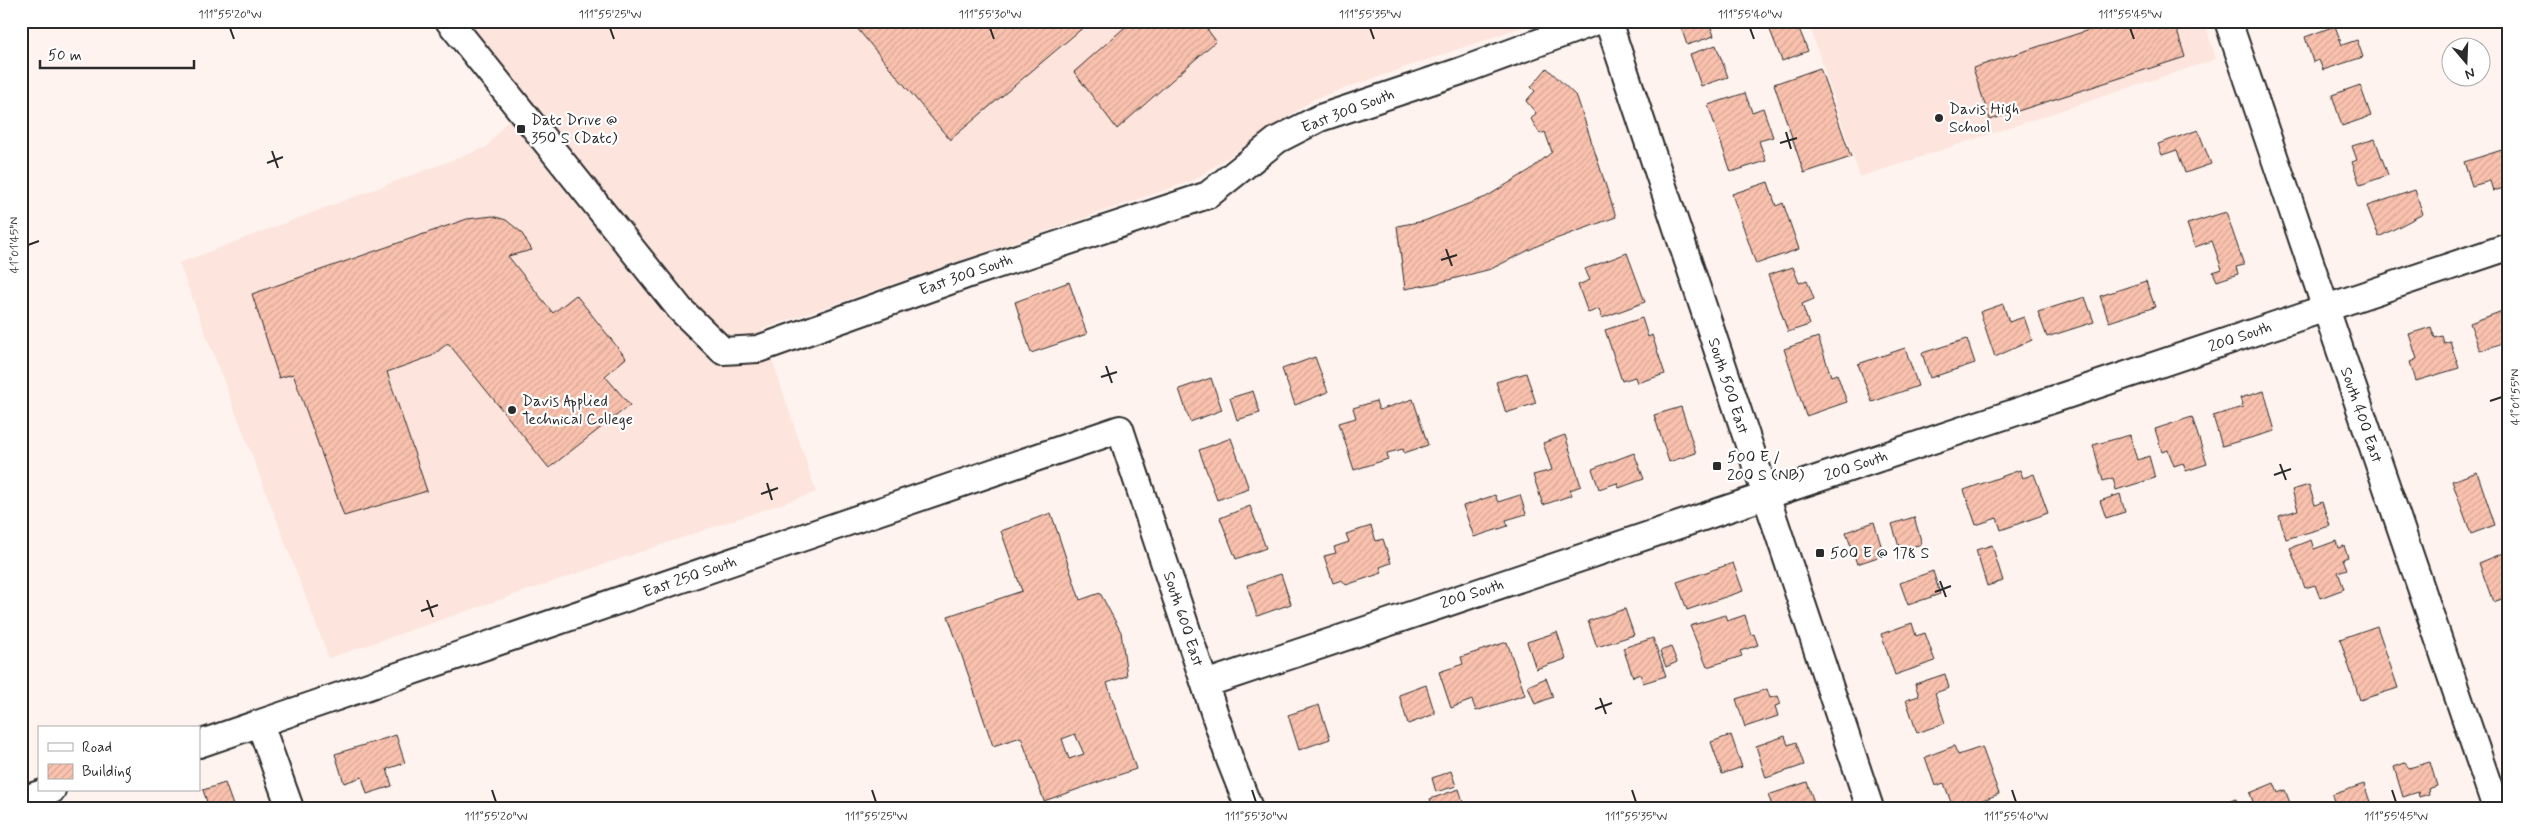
<svg xmlns="http://www.w3.org/2000/svg" width="2529" height="829" font-family="Mynerve,sans-serif">
  <style>
    .built { fill: #fde4dc }
    .building { fill: url(#building-hatch); stroke: #2b2b2b; fill-rule: evenodd }
    .lines { fill: none; stroke-linecap: round; stroke-linejoin: round }
    .minor-casing { stroke: #2b2b2b; stroke-width: 30 }
    .minor { stroke: #fff; stroke-width: 26 }
    .ticks { fill: none; stroke: #2b2b2b; stroke-width: 2 }
    .poi-dot { fill: #2b2b2b; stroke: #fff; stroke-width: 2 }
    .labels { text-anchor: middle; dominant-baseline: central; stroke-width: 4.5; stroke-linejoin: round; paint-order: stroke }
    .poi-label { font-size: 16px; fill: #2b2b2b; stroke: #fff; text-anchor: start }
    .street-label { font-size: 16px; fill: #2b2b2b; stroke: #fff }
    .neatline { fill: none; stroke: #2b2b2b; stroke-width: 2 }
    .ticks-label { font-size: 12px; text-anchor: middle; fill: #2b2b2b }
  </style>
  <defs>
    <pattern id="building-hatch" width="6" height="6" patternUnits="userSpaceOnUse" patternTransform="scale(1.25)"><rect width="6" height="6" fill="#fac2ae"/><path d="M-1 1l2-2M0 6l6-6M5 7l2-2" fill="none" stroke="#d6a796"/></pattern>
  </defs>
  <rect width="100%" height="100%" fill="#fef3ef"/>
  <filter id="ink" filterUnits="userSpaceOnUse"><feTurbulence type="fractalNoise" baseFrequency=".02" numOctaves="2"/><feDisplacementMap in="SourceGraphic" scale="10" xChannelSelector="R" yChannelSelector="G"/><feConvolveMatrix kernelMatrix="1 2 1 2 8 2 1 2 1" color-interpolation-filters="sRGB"/></filter>
  <g filter="url(#ink)">
    <!-- built -->
    <path class="built" d="M458 21H1539L1314 99 1194 180 762 329 816 492 329 658 179 263 487 147 522 101Z
      M1808 21H2204L2216 59 1860 177Z"/>
    <!-- building -->
    <path class="building" d="M851 21H1083L1086 25 950 140Z
      M1132 21H1201L1216 41 1117 129 1074 72Z
      M1679 21H1709L1714 36 1687 45Z
      M1791 21H1796L1808 51 1782 61 1770 30Z
      M2096 21H2174L2185 57 1990 120 1973 68 2098 27Z
      M2335 26 2342 45 2357 40 2363 57 2323 70 2319 60 2313 62 2305 37Z
      M1716 45 1728 77 1701 86 1690 54Z
      M1547 68 1577 97 1616 217 1539 245 1491 269 1437 283 1405 289 1397 226 1424 221 1486 197 1530 170 1552 152 1545 132 1540 134 1531 119 1536 113 1526 101 1535 91 1531 87Z
      M1820 68 1851 157 1804 173 1774 84Z
      M2360 85 2371 116 2342 126 2332 95Z
      M1745 93 1752 112 1763 108 1773 137 1759 141 1766 161 1731 172 1708 105Z
      M2198 130 2211 164 2185 173 2177 150 2162 155 2158 144Z
      M2375 139 2388 175 2360 185 2352 162 2357 160 2352 146Z
      M2508 148V187L2493 191 2490 181 2472 186 2464 162Z
      M1768 182 1776 206 1783 203 1799 249 1756 264 1732 194Z
      M2415 190 2423 214 2379 237 2367 206Z
      M2226 212 2244 265 2236 267 2238 274 2217 281 2213 272 2222 269 2212 241 2195 247 2187 224Z
      M493 216 506 220 521 232 532 250 508 256 553 313 576 295 626 358 605 376 630 405 549 468 448 343 432 356 387 372 427 491 344 516 293 374 279 378 252 294 467 219Z
      M1627 253 1645 302 1602 318 1599 309 1588 313 1578 285 1590 280 1585 269Z
      M1793 267 1799 283 1807 280 1814 299 1802 304 1809 325 1788 332 1768 275Z
      M2146 281 2155 307 2109 322 2100 296Z
      M1069 282 1087 334 1031 353 1015 302Z
      M2085 297 2094 322 2047 337 2038 312Z
      M2003 304 2009 322 2024 317 2032 340 1995 357 1980 312Z
      M2505 310 2508 319V341L2480 351 2470 323Z
      M1642 318 1648 337 1652 335 1665 374 1637 383 1635 377 1622 381 1605 330Z
      M2431 327 2435 338 2442 336 2444 343 2450 341 2459 368 2416 381 2410 362 2417 359 2409 334Z
      M1818 337 1831 376 1837 374 1847 402 1806 416 1784 349Z
      M1967 339 1975 363 1930 378 1922 353Z
      M1905 348 1918 386 1872 402 1858 364Z
      M1315 357 1328 392 1295 405 1282 369Z
      M1526 373 1536 403 1506 413 1496 382Z
      M1211 378 1222 410 1190 422 1179 389Z
      M1253 391 1260 413 1237 420 1230 398Z
      M2264 391 2275 431 2222 446 2213 416 2243 407 2240 398Z
      M1413 399 1428 445 1404 453 1403 449 1387 453 1388 459 1354 470 1339 423 1356 418 1353 408 1376 401 1379 410Z
      M1681 407 1696 453 1669 462 1654 415Z
      M2192 417 2207 464 2186 471 2183 463 2174 466 2168 450 2162 452 2155 429Z
      M1565 435 1581 486 1570 490 1572 495 1543 505 1533 475 1552 470 1543 443Z
      M2130 435 2137 460 2149 456 2155 478 2116 490 2113 478 2103 481 2093 445Z
      M1231 438 1249 489 1217 500 1199 450Z
      M1634 453 1644 479 1619 488 1617 483 1599 489 1592 469Z
      M2020 470 2023 478 2034 474 2048 513 2001 530 1997 518 1976 525 1964 490Z
      M2477 472 2495 525 2471 534 2452 481Z
      M2309 485 2315 505 2322 502 2330 526 2286 539 2279 516 2298 510 2292 490Z
      M2120 494 2125 512 2106 518 2100 501Z
      M1495 495 1498 502 1520 495 1526 514 1506 520 1508 526 1474 537 1463 506Z
      M1250 506 1266 548 1236 559 1220 518Z
      M1051 513 1080 600 1100 593 1121 632 1127 676 1107 683 1136 769 1044 801 1021 737 993 746 948 616 1022 591 1001 531ZM1075 734 1084 754 1069 759 1062 739Z
      M1914 517 1922 544 1900 550 1892 524Z
      M1874 522 1884 555 1857 564 1846 532Z
      M1371 526 1376 541 1383 539 1391 563 1380 567 1382 573 1346 585 1342 580 1333 583 1324 556 1336 553 1334 547 1349 542 1346 534Z
      M2311 540 2314 549 2336 541 2338 548 2344 546 2348 557 2343 559 2347 569 2338 572 2344 589 2320 598 2315 585 2305 588 2290 548Z
      M1992 545 2003 581 1987 586 1976 550Z
      M2506 552 2508 597 2493 602 2479 563Z
      M1733 563 1743 591 1687 610 1677 582Z
      M1933 571 1940 594 1908 605 1900 583Z
      M1281 574 1291 604 1257 616 1247 585Z
      M1625 609 1634 635 1597 647 1588 621Z
      M1725 615 1727 621 1745 615 1751 635 1754 634 1758 645 1740 651 1742 656 1707 667 1690 626Z
      M1912 623 1916 636 1925 633 1935 661 1895 675 1881 634Z
      M2377 626 2398 688 2360 700 2340 639Z
      M2508 626V656H2507L2503 644 2508 643 2503 627Z
      M1557 632 1566 659 1536 669 1527 642Z
      M1653 638 1666 676 1643 683 1640 674 1633 677 1623 648Z
      M1507 642 1525 695 1476 711 1472 700 1451 708 1439 672 1463 664 1461 657Z
      M1671 647 1677 662 1666 667 1660 651Z
      M1945 674 1949 688 1935 693 1945 723 1917 733 1906 700 1919 696 1915 684Z
      M1546 678 1553 697 1535 704 1528 686Z
      M1426 685 1435 714 1408 724 1399 695Z
      M1767 689 1770 698 1778 696 1781 704 1775 706 1778 716 1745 727 1736 699Z
      M1319 705 1330 739 1299 750 1288 715Z
      M396 735 405 763 387 769 392 786 367 794 362 777 344 783 335 754Z
      M1731 735 1742 767 1722 774 1711 742Z
      M1785 736 1788 745 1796 742 1804 765 1766 778 1756 746Z
      M1954 746 1958 755 1982 747 1999 794 1962 808H1953L1944 783 1935 786 1925 757Z
      M2430 762 2437 786 2428 789 2429 794 2419 797 2418 792 2403 797 2394 767 2405 763 2409 768Z
      M1451 771 1456 786 1436 792 1432 778Z
      M1807 782 1816 808H1773L1768 795Z
      M225 783 234 808H209L203 790Z
      M2274 783 2278 793 2285 790 2292 808H2255L2250 793Z
      M2364 784 2372 808H2336L2332 795Z
      M1459 789 1465 808H1433L1430 799Z
      M2236 799 2239 808H2211L2210 807Z"/>
    <g class="lines">
      <defs>
        <path id="minor" d="M449 21 680 309 723 351 758 349 966 275 1208 195 1277 140 1320 118 1461 71 1597 21
          M1608 21 1870 808
          M2228 21 2496 808
          M1205 684 2508 247
          M260 724 290 808
          M199 744 1120 429 1230 760 1249 808
          M21 800 52 790"/>
      </defs>
      <!-- minor casing -->
      <use href="#minor" class="minor-casing"/>
      <!-- minor -->
      <use href="#minor" class="minor"/>
    </g>
  </g>
  <!-- ticks -->
  <path class="ticks" d="M230 28 234 39M610 28 614 39M990 28 994 39M1370 28 1374 39M1750 28 1754 39M2130 28 2134 39M1786 132 1791 149M1780 143 1797 138M272 151 278 168M267 163 283 157M28 245 39 241M1446 249 1452 266M1441 260 1457 255M1106 366 1112 383M1101 377 1117 372M2490 401 2502 397M2280 464 2286 480M2274 475 2291 469M767 483 772 500M761 494 778 488M1940 581 1946 597M1935 592 1951 586M427 600 433 617M421 611 438 605M1600 698 1606 714M1595 709 1612 703M492 790 496 802M872 790 876 802M1252 790 1256 802M1632 790 1636 802M2012 790 2016 802M2392 790 2396 802"/>
  <!-- markers -->
  <g class="poi-dot">
    <circle cx="1939" cy="118" r="5"/>
    <rect x="516" y="124" width="10" height="10" rx="2.5"/>
    <circle cx="512" cy="410" r="5"/>
    <rect x="1712" y="461" width="10" height="10" rx="2.5"/>
    <rect x="1815" y="548" width="10" height="10" rx="2.5"/>
  </g>
  <g class="labels">
    <!-- poi labels -->
    <g class="poi-label">
      <text x="1949" y="109">Davis High<tspan x="1949" dy="18">School</tspan></text>
      <text x="531" y="120">Datc Drive @<tspan x="531" dy="18">350 S (Datc)</tspan></text>
      <text x="522" y="401">Davis Applied<tspan x="522" dy="18">Technical College</tspan></text>
      <text x="1727" y="457">500 E /<tspan x="1727" dy="18">200 S (NB)</tspan></text>
      <text x="1830" y="553">500 E @ 178 S</text>
    </g>
    <!-- street labels -->
    <g class="street-label">
      <text transform="translate(1348 111) rotate(-21)">East 300 South</text>
      <text transform="translate(966 275) rotate(-19)">East 300 South</text>
      <text transform="translate(2240 337) rotate(-19)">200 South</text>
      <text transform="translate(1728 386) rotate(72)">South 500 East</text>
      <text transform="translate(2361 415) rotate(71)">South 400 East</text>
      <text transform="translate(1856 466) rotate(-19)">200 South</text>
      <text transform="translate(690 577) rotate(-19)">East 250 South</text>
      <text transform="translate(1472 594) rotate(-18)">200 South</text>
      <text transform="translate(1183 619) rotate(72)">South 600 East</text>
    </g>
  </g>
  <!-- margin -->
  <rect width="2529" height="829" fill="none" stroke="#fff" stroke-width="55"/>
  <!-- legend -->
  <rect x="38" y="726" width="162" height="65" fill="#ffffff" stroke="#aaaaaa"/>
  <rect x="48" y="743" width="25" height="8" fill="#ffffff" stroke="#aaaaaa"/>
  <text x="82" y="752" font-size="15" fill="#2b2b2b">Road</text>
  <rect x="48" y="764" width="25" height="15" fill="url(#building-hatch)" stroke="#aaaaaa"/>
  <text x="82" y="776" font-size="15" fill="#2b2b2b">Building</text>
  <!-- north arrow -->
  <g transform="translate(2466 62) rotate(161)"><circle r="24" fill="#ffffff" stroke="#aaaaaa"/>
  <path d="M0-4L9 19L0 12L-9 19Z" fill="#2b2b2b"/>
  <text y="-8" font-size="14" font-weight="bold" text-anchor="middle" fill="#2b2b2b">N</text>
  </g>
  <!-- scale -->
  <path d="M40 60v8h154v-8" fill="none" stroke="#2b2b2b" stroke-width="2.5"/>
  <text x="48" y="60" font-size="15" fill="#2b2b2b" stroke="#ffffff" stroke-width="4" paint-order="stroke">50 m</text>
  <rect x="28" y="28" width="2474" height="774" class="neatline"/>
  <g class="ticks-label">
    <text x="230" y="18">111°55'20"W</text>
    <text x="610" y="18">111°55'25"W</text>
    <text x="990" y="18">111°55'30"W</text>
    <text x="1370" y="18">111°55'35"W</text>
    <text x="1750" y="18">111°55'40"W</text>
    <text x="2130" y="18">111°55'45"W</text>
    <text transform="translate(14 245) rotate(-90)" y="4">41°01'45"N</text>
    <text transform="translate(2515 397) rotate(-90)" y="4">41°01'55"N</text>
    <text x="496" y="820">111°55'20"W</text>
    <text x="876" y="820">111°55'25"W</text>
    <text x="1256" y="820">111°55'30"W</text>
    <text x="1636" y="820">111°55'35"W</text>
    <text x="2016" y="820">111°55'40"W</text>
    <text x="2396" y="820">111°55'45"W</text>
  </g>
</svg>
